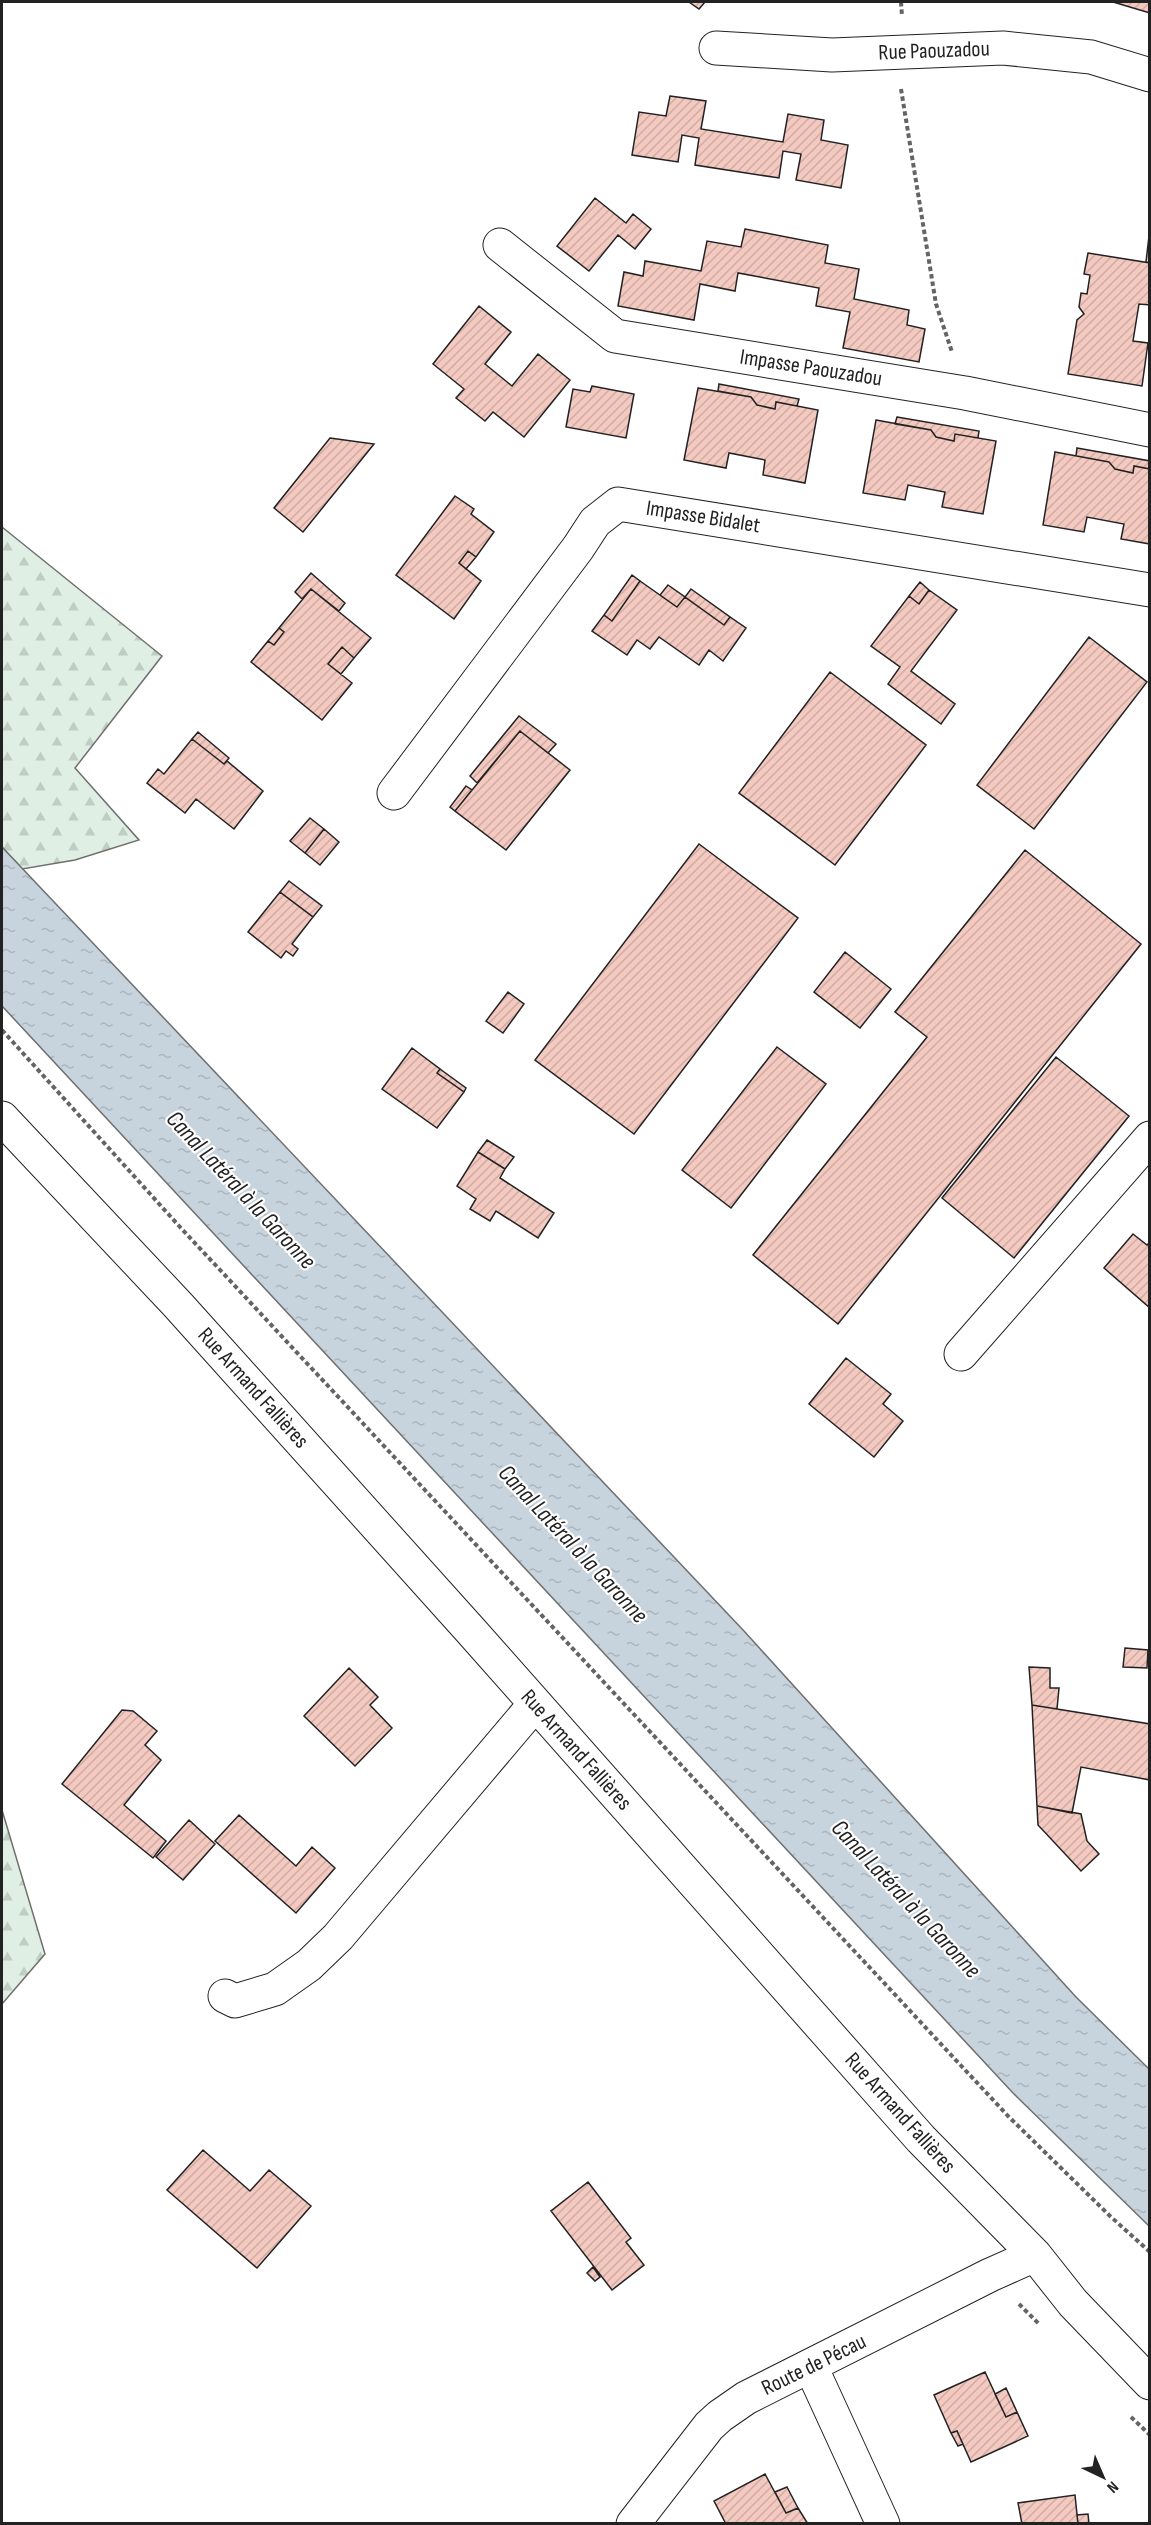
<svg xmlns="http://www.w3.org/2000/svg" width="1151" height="2525" font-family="'Sofia Sans Condensed',sans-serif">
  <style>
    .forest { fill: url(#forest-firs); stroke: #6f6f6f; stroke-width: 1.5 }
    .water { fill: url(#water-ripples); stroke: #6f6f6f; stroke-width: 1.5 }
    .building { fill: url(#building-hatch); stroke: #222; stroke-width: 1.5 }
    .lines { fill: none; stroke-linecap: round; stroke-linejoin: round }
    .minor-casing { stroke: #222; stroke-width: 35 }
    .path { stroke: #646464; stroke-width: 4; stroke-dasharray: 4.5 3; stroke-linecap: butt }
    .minor { stroke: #fff; stroke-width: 33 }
    .labels { text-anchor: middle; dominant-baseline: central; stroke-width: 4.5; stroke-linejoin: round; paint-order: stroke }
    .street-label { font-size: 22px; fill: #222; stroke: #fff }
    .water-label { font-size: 24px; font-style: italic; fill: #222; stroke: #fff }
  </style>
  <defs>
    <pattern id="forest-firs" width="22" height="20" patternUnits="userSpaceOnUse" patternTransform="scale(1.5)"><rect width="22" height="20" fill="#e0efe3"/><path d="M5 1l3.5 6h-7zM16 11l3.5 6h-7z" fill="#c0cdc2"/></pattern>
    <pattern id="water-ripples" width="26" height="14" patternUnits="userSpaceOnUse" patternTransform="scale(1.5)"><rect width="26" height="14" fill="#c7d3dd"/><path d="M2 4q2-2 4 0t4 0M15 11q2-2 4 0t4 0" fill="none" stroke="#abb5bd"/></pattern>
    <pattern id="building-hatch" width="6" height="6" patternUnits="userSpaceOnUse" patternTransform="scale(1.5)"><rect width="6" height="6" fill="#f3c9c0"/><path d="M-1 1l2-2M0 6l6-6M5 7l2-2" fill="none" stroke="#d0aca5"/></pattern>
  </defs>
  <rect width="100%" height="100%" fill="#fff"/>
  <!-- forest -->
  <path class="forest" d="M2 527 162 656 75 768 139 840 75 860 22 869 2 847Z
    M2 1810 45 1954 2 2004Z"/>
  <!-- water -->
  <path class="water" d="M2 847 744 1631 1076 1997 1149 2069V2226L1013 2093 2 1006Z"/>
  <!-- building -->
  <path class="building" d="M689 2H705L699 9Z
    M1113 2H1150V13Z
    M670 96 706 101 701 129 783 142 788 114 824 120 821 140 848 145 841 188 796 180 801 154 783 151 779 178 695 165 699 138 682 135 678 162 632 155 639 112 666 116Z
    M595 198 626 223 633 214 651 229 635 249 618 235 589 271 557 246Z
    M745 229 828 245 825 263 859 269 854 299 909 310 907 325 925 329 919 362 843 348 850 312 816 306 819 288 738 273 735 291 700 284 694 320 618 306 624 272 643 276 645 261 701 271 707 241 741 247Z
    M1149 236H1150V263L1146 262Z
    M1088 253 1150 263V305L1139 304 1133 341 1148 343 1142 386 1068 374 1077 320 1084 314 1079 307 1081 293 1087 294 1090 275 1084 274Z
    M479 306 511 332 485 364 512 386 538 354 570 380 524 437 493 412 485 421 456 398 464 389 433 364Z
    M719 384 799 399 797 406 776 402 775 409 757 405 751 397 718 391Z
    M592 386 634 394 626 438 566 427 573 389 590 392Z
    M698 388 751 397 757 405 775 409 776 402 818 410 805 483 763 475 765 460 729 453 726 468 684 460Z
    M897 417 979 431 978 438 955 434 954 441 936 437 931 430 895 424Z
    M876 420 931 430 936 437 954 441 955 434 996 441 983 514 942 507 945 492 908 485 905 500 863 493Z
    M330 438 374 444 303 532 274 508Z
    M1077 448 1150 461V469L1134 466 1133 473 1115 469 1109 462 1076 456Z
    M1055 452 1109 462 1115 469 1133 473 1134 466 1150 469V544L1121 539 1124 524 1087 517 1084 532 1043 525Z
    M455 496 474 509 471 514 494 532 476 557 468 551 459 563 481 581 454 619 396 575Z
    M468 551 476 557 466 569 459 563Z
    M311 573 345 603 339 611 311 589 302 599 295 592Z
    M632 575 640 581 612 621 604 615Z
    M640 581 677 607 685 597 724 625 730 617 746 628 723 661 709 650 699 665 659 637 650 649 637 640 627 655 592 631 604 615 612 621Z
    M920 582 929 590 919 604 909 596Z
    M668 585 685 597 677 607 660 595Z
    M311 589 371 638 354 658 342 647 328 664 352 683 322 720 251 662 268 641 274 645 284 632 279 628Z
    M691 589 730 617 724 625 685 597Z
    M929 590 957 610 911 671 955 704 941 724 888 684 900 667 871 646 909 596 919 604Z
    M279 628 284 632 274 645 268 641Z
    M1089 637 1147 682 1034 829 977 785Z
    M342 647 354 658 341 674 328 664Z
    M830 672 926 745 835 865 739 793Z
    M519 716 556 744 548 753 520 731 477 783 470 776Z
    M520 731 570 770 506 850 455 811Z
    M198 732 229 758 224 764 192 739Z
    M192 739 224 764 227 761 263 791 234 829 196 799 185 813 147 783 158 769 164 774Z
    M466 786 472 790 455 811 450 807Z
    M310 818 324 829 305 853 290 841Z
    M324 829 339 842 320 865 305 853Z
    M699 844 798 918 634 1134 535 1060Z
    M1025 850 1141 944 838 1324 753 1255 927 1037 895 1012Z
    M289 881 322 906 313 917 280 892Z
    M280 892 313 917 292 944 298 949 293 956 286 951 281 958 248 932Z
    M845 952 891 989 860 1028 814 992Z
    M508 992 524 1004 503 1033 486 1021Z
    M777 1047 826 1084 731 1208 682 1170Z
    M412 1048 440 1069 437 1073 464 1092 437 1128 382 1089Z
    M1056 1057 1129 1116 1014 1258 942 1198Z
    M440 1069 466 1088 464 1092 437 1073Z
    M487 1140 514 1157 505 1169 478 1152Z
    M478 1152 505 1169 500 1178 554 1213 538 1238 496 1211 490 1221 470 1209 476 1199 457 1186Z
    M1133 1234 1147 1245 1150 1242V1308L1104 1268Z
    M846 1358 891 1394 883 1404 903 1421 874 1457 809 1404Z
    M1125 1648 1148 1650 1147 1668 1123 1667Z
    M1029 1667 1050 1668V1688H1059L1057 1709 1032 1705Z
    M349 1668 378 1697 370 1705 392 1728 355 1766 304 1716Z
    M1032 1705 1150 1724V1780L1081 1767 1072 1813 1037 1806Z
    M122 1710 133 1711 157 1731 145 1745 161 1760 124 1805 166 1841 153 1858 62 1784Z
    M1037 1806 1081 1814 1087 1841 1099 1854 1081 1871 1038 1825Z
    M239 1815 296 1866 312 1847 335 1868 296 1913 215 1841Z
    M189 1820 215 1844 183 1880 156 1857Z
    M203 2150 250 2191 269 2170 311 2206 257 2268 167 2190Z
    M588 2182 631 2238 626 2242 644 2265 612 2290 551 2211Z
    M593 2267 600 2277 595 2281 587 2273Z
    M985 2372 1006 2417 1017 2412 1028 2436 971 2462 957 2431 951 2433 934 2395Z
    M1006 2388 1017 2412 1006 2417 995 2394Z
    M957 2431 963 2444 958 2446 951 2433Z
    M765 2474 786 2513 798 2508 808 2524H726L714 2501Z
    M787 2487 798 2508 786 2513 775 2492Z
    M1075 2495 1078 2524H1022L1018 2503Z
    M1088 2514 1089 2524H1078L1077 2515Z"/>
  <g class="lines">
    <defs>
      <path id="minor" d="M716 48 832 55 1003 48 1091 57 1150 75
        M500 245 615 336 965 393 1150 430
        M394 793 578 548 595 522 618 504 1150 590
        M2 1118 178 1305 472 1632 921 2139 1035 2255 1073 2303 1150 2383
        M961 1354 1150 1138
        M225 1996 235 2001 275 1989 309 1965 338 1937 535 1704
        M811 2367 883 2524
        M633 2524 709 2426 720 2416 746 2398 990 2275 1035 2255"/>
    </defs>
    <!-- minor casing -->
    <use href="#minor" class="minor-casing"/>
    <!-- path -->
    <path class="path" d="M901 2 902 16
      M901 89 936 304 952 352
      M2 1030 180 1227 1008 2116 1110 2216 1150 2252
      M1019 2304 1039 2324
      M1131 2417 1150 2435"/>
    <!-- minor -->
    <use href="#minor" class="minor"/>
  </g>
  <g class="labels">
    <!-- street labels -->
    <g class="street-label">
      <text transform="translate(934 51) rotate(-2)">Rue Paouzadou</text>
      <text transform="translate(811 368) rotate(9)">Impasse Paouzadou</text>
      <text transform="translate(703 517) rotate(9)">Impasse Bidalet</text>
      <text transform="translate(253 1388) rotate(48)">Rue Armand Fallières</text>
      <text transform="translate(576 1750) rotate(48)">Rue Armand Fallières</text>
      <text transform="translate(900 2113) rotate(48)">Rue Armand Fallières</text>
      <text transform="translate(814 2365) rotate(-26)">Route de Pécau</text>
    </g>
    <!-- water labels -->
    <g class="water-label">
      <text transform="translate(241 1190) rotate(47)">Canal Latéral à la Garonne</text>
      <text transform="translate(573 1544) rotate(47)">Canal Latéral à la Garonne</text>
      <text transform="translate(906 1899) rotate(47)">Canal Latéral à la Garonne</text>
    </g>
  </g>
  <!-- border -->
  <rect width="1151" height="2525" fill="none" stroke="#222222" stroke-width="6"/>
  <!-- north arrow -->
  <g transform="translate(1103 2477) rotate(136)" stroke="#ffffff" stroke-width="4.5" paint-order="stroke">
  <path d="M0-4.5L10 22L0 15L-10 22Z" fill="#222222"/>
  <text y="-9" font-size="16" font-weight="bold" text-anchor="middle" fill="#222222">N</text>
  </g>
</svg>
